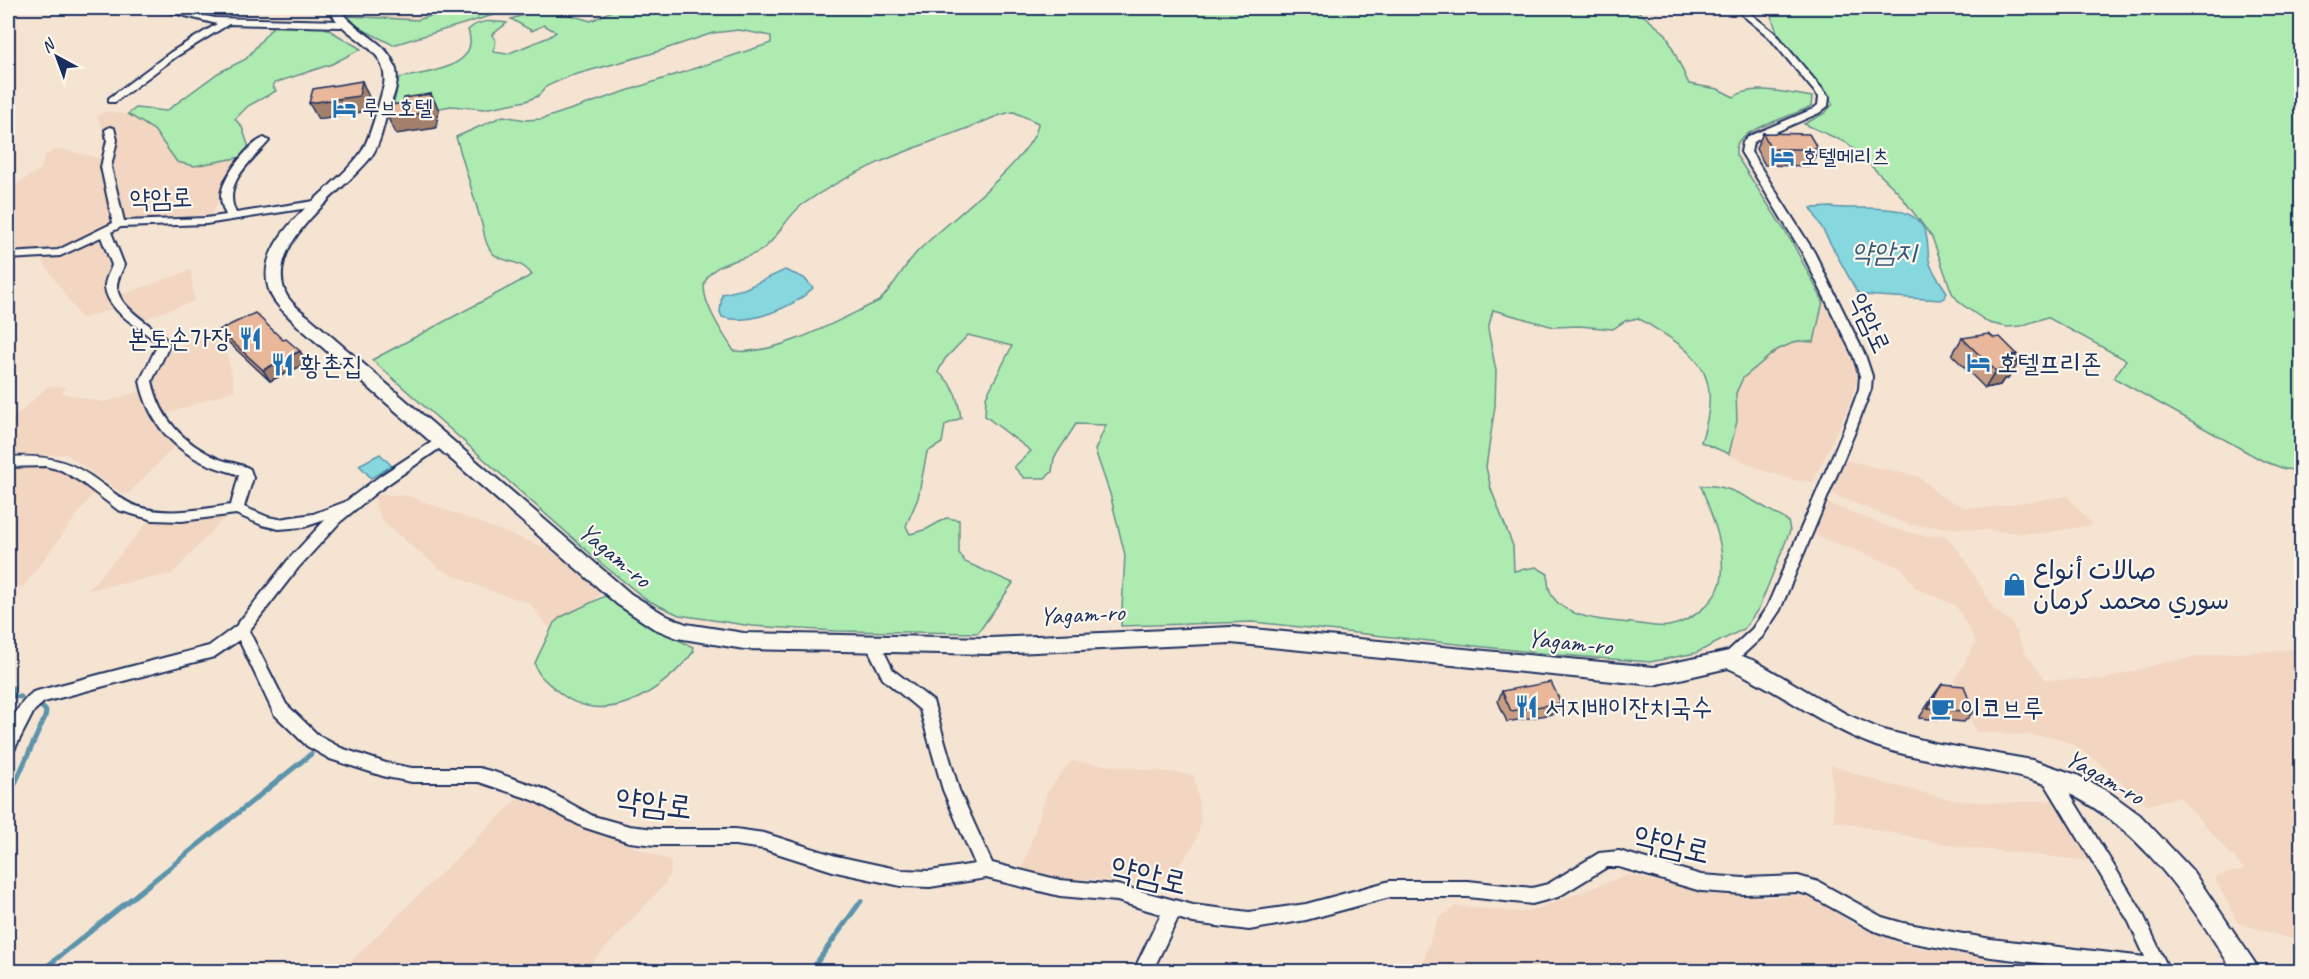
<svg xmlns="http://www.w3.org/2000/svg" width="2309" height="979" font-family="Caveat,'Playpen Sans Arabic','Poor Story',sans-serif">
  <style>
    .built { fill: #f2d6c2 }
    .green { fill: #aeebb1; stroke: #648d88; stroke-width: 1.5; fill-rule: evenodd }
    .water { fill: #86d7de; stroke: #5b94ab; stroke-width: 1.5 }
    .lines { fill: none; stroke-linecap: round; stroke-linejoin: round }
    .stream { stroke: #5b94ab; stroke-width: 5 }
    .street-casing { stroke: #1b2f5e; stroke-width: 4 }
    .secondary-casing { stroke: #1b2f5e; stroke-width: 4 }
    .street { fill: #fbf7ec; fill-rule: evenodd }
    .secondary { fill: #fbf7ec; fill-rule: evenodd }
    .wall { fill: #c89d84; stroke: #1b2f5e; stroke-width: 1.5 }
    .shaded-wall { fill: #a3806c; stroke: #1b2f5e; stroke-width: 1.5 }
    .building { fill: #e9b79a; stroke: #1b2f5e; stroke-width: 1.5 }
    .labels { text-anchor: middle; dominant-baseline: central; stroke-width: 4.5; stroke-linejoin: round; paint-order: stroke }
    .far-poi-label { font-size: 22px; fill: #1b2f5e; stroke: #fbf7ec; text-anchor: start }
    .street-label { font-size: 26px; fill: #1b2f5e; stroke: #fbf7ec }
    .poi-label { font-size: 26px; fill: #1b2f5e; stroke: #fbf7ec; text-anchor: start }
    .water-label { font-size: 27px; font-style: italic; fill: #36597e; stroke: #fbf7ec }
    .near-street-label { font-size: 32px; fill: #1b2f5e; stroke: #fbf7ec }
  </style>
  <rect width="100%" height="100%" fill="#f6e4d3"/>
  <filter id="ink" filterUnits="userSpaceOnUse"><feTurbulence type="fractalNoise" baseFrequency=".0167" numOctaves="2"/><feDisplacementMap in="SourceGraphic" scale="12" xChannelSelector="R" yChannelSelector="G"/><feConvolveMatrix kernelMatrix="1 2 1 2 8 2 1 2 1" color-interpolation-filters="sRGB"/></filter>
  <g filter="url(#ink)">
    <!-- built -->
    <path class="built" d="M344 8H457L413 20 348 16Z
      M106 111 130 115 150 127 194 166 236 159 212 215 125 220 115 223 62 248 8 252V189L41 169 44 156 54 150 61 149 99 158 107 139 97 116Z
      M97 238 113 262 117 308 84 318 80 317 40 258 66 254Z
      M191 270 194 301 141 320 121 295Z
      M1823 301 1842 336 1856 370 1857 381 1847 410 1813 482 1798 481 1764 471 1729 455 1737 421 1736 393 1743 378 1777 350 1817 333Z
      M214 331 225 344 235 390 164 415 157 401 153 381 156 369 170 350Z
      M48 386 67 387 62 393 104 402 141 391 155 425 174 447 128 494 124 495 66 454 8 457V423Z
      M1845 460 1920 477 1939 495 1964 507 1985 508 2067 496 2093 525 2038 534 1909 525 1834 495 1832 488Z
      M43 466 67 472 94 493 23 587 8 585V468Z
      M374 494 409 496 560 553 599 588 601 593 593 601 561 617 550 629 529 603 482 588 440 569 385 524 376 509Z
      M1827 503 1898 530 1926 536 1945 535 1965 559 1995 611 2011 621 2026 654 2046 680 2105 679 2161 663 2215 654 2301 649V942L2238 923 2214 877 2244 869 2179 797 2148 805 2094 759 2073 745 2054 737 1976 732 1954 681 1976 642 1956 606 1915 588 1902 568 1814 535Z
      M227 515 172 574 88 590 149 521 203 519Z
      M1072 761 1194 775 1201 817 1199 831 1194 845 1176 870 1155 884 1144 886 1096 879H1057L1022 869 1047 793 1067 765Z
      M1831 765 1887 784 1954 800 1999 803 2055 800 2090 861 1959 847 1834 821Z
      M521 795 588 830 671 861V872L664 885 584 971 340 972Z
      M1627 875 1709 893 1766 897 1801 896 1815 900 1856 925 1903 945 2067 971H1420L1437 920 1455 906 1521 912 1536 909Z"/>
    <!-- green -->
    <path class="green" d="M457 8H517L393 45 358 27 348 16 417 20Z
      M545 8 591 21 618 8H1634L1666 34 1689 84 1718 89 1734 97C1753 83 1790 94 1812 97L1811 106C1794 116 1748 128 1739 141 1735 146 1736 150 1736 155L1792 242 1823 301 1814 342 1797 341 1777 350 1743 378 1736 393 1737 421 1729 454 1701 442C1725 369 1695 352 1638 318L1625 321 1613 329 1579 326 1554 327 1493 310 1488 329 1496 371 1495 406 1486 467 1491 489 1513 546 1514 571 1536 567 1548 574C1544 618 1600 620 1632 623 1643 624 1658 628 1669 626 1691 622 1720 600 1722 575 1725 545 1711 513 1701 486 1730 482 1764 508 1788 521L1790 531 1759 608 1744 629 1696 653 1650 662 1559 655 1253 622 1121 626 1125 555 1110 494 1095 450 1106 425 1076 424 1054 458 1052 472 1045 478H1024L1014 467 1031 451 985 416 986 397 1012 346 968 335 945 359 938 372C954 384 958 398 961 418L945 425 942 443 927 452 918 498 906 526 910 534 927 529 946 518 959 520V553L965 562 1013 583 978 633 836 631 752 626 679 615 647 600 602 564 372 360 532 275C515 251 489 273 483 228L456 137 503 116 526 120 542 119 771 43V36L739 30 713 33 650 54 570 76 547 86 538 96 526 101 484 109 451 106 391 117 399 78C423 73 482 69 468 30 479 19 493 21 507 23L492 35 496 41 493 52 507 54 549 37 556 32 544 25 532 31 511 19ZM1014 112 1038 123C1037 155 944 225 919 250 903 266 895 286 879 301 840 319 777 356 734 351 725 337 699 299 705 282 714 259 746 262 763 249 779 237 786 217 802 205 852 169 914 148 971 127 985 122 999 113 1014 112Z
      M1768 8H2301V471L2285 469 2263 461 2114 378 2126 360 2047 317 2021 326 2007 327 1989 323 1960 303 1952 293 1932 237 1898 192 1847 143 1804 124 1825 113 1833 104 1777 32Z
      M274 25 324 27 361 49 332 64 274 83 273 86 276 91 248 106 235 119 242 127 249 148 242 157 194 166 177 162 154 130 128 114 136 108 166 111 218 73 246 59Z
      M605 596 646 624 693 647 694 651C662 693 601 732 554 688 546 681 536 674 535 663L554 623 561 617Z"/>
    <!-- water -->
    <path class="water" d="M1831 207C1862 211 1911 199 1925 231 1929 241 1927 254 1930 264 1934 274 1941 283 1947 292L1945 298 1941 300 1863 295 1857 292 1811 208Z
      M785 270 804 278 813 288C794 307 749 326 722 317L720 312 722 294 744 289Z
      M380 454 392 466 371 478 359 465Z"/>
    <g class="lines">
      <!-- stream -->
      <path class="stream" d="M12 696 21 697
        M8 705 13 688
        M8 799 45 717 46 711 40 705
        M8 962 16 972
        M40 972 311 754
        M810 972 861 901"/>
      <defs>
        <path id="street" d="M154 8H167L215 18 341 21 345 24 341 27 229 24 177 56 115 102H109V98L171 52 217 24Z
          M1734 8H1743L1775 33 1829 97 1828 106 1819 113 1757 140 1753 143 1751 152 1814 252 1865 355 1872 376 1871 389 1854 434 1780 610 1762 637 1734 663 1729 665 1724 663 1721 659 1724 655 1752 629 1767 607 1842 434 1859 389 1860 376 1853 355 1802 252 1741 152 1743 142 1749 136 1813 109 1818 105 1819 97 1769 37Z
          M110 127 114 128 117 140 111 167 124 221 206 218 226 215C223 209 221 203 221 196 222 178 248 144 264 138L269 141C252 161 221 183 236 213L321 200 326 203 321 206 206 224 121 227 111 232 124 265C122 272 116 280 117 288 120 311 157 326 170 344L152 381C160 419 183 443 219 459 229 463 240 463 250 469L253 478 244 507 268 517 279 519 313 514 345 502 380 476 438 438H448L450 441 378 491 340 522 298 568 249 631 286 704 319 736 341 748 386 763 412 768H479L494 772 544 789 593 816 629 826 655 829H735L764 833 836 856 901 870 930 871 975 864 943 790 920 710 883 679 865 643 868 639 873 637 878 639 893 670 933 701 959 790 992 863 1060 880 1117 885 1193 905 1249 912 1306 904 1390 881H1468L1532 888 1548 884 1599 853 1619 851 1701 875 1744 878 1798 876 1819 882 1882 917 1903 923 1991 939 2145 957 2129 922 2043 780 2041 775 2043 770 2049 768 2055 770 2141 910 2168 968 2167 972H2113L1991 957 1903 941 1872 930 1809 895 1798 892 1744 894 1701 891 1619 867H1607L1558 897 1532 904 1468 897H1390L1306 920 1249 930 1193 923 1178 918 1152 972H1133L1161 914 1117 901 1060 896 986 878 930 887 901 886 836 872 764 849 735 845H655L629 842 583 827 533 800 479 782H412L386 777 330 759 307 746 274 714 239 640 214 657 44 702 34 711 14 750 8 752C8 727 13 709 33 692L209 646 236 626 288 560 325 520 304 527 279 529 262 525 236 514 182 521 153 520 118 510 81 482 61 470 45 466 8 467V457C49 455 71 460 103 485 115 493 125 503 139 507 168 516 202 509 231 505L239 475C230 471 221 470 212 466 173 451 148 421 140 381L158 344C142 327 109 314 105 288 104 280 110 272 112 265L101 237 60 256 8 259V253L58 250 113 223 101 167 107 140 105 130Z"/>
        <path id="secondary" d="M329 8H339C354 33 389 40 396 70 399 84 393 98 388 110 383 126 381 143 371 157 344 192 265 241 285 292 289 302 301 311 310 318L631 594 667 616 686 624 744 633 990 638 1231 627 1654 667 1729 651 1755 661 1846 714 1880 729 1934 743 2032 760 2077 775 2110 793 2140 815 2192 870 2261 972H2234C2184 893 2127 805 2032 780 1980 766 1927 763 1876 746 1823 727 1779 690 1728 668L1654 685 1231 643 990 654 744 649 677 638 653 628 617 604 298 326C288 315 274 305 269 290 251 234 336 191 362 151 371 136 379 103 384 85 390 45 341 39 329 8Z"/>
      </defs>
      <!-- street casing -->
      <use href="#street" class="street-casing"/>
      <!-- secondary casing -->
      <use href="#secondary" class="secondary-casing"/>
      <!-- street -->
      <use href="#street" class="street"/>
      <!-- secondary -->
      <use href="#secondary" class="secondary"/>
    </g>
    <!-- wall -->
    <path class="wall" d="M1763 133 1818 149 1811 166 1765 165 1756 149Z
      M219 330 283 340 307 363 270 381 227 341Z
      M1962 338H1994L2017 354 2015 358 2008 379H2004L2000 385 1985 388 1952 355Z
      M1942 684 1973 712 1964 722 1919 718 1934 695Z
      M1502 691 1561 703 1557 713 1507 722 1498 701Z"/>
    <!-- shaded-wall -->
    <path class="shaded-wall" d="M362 81 369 97 367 111 318 119 309 103Z
      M431 94 439 110 436 128 396 134 388 118Z
      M300 351 307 363 270 381 263 370Z
      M2017 354 2011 363 2019 362 2008 379H2004L2000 385 1985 388 1996 371 2011 355Z"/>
    <!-- building -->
    <path class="building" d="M362 81 359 96 309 103 313 89Z
      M431 94 428 112 388 118 391 105 403 103 404 98Z
      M1763 133 1809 134 1818 149H1771Z
      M255 313 283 340 286 339 300 351 263 370 219 330Z
      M1989 334 1994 338 2000 337 2017 354 2011 355 2019 362 2006 364 2011 369 1996 371 1962 338Z
      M1551 682 1561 703 1511 711 1502 691Z
      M1942 684 1964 686 1973 712 1928 708Z"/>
  </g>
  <!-- icons -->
  <defs>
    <symbol id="hotel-bare" viewBox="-9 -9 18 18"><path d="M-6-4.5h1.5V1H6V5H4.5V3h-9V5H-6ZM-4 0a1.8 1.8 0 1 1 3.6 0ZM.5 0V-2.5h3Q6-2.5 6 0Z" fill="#1f6fb2" stroke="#fbf7ec" stroke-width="2.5" paint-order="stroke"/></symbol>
    <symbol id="restaurant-bare" viewBox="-9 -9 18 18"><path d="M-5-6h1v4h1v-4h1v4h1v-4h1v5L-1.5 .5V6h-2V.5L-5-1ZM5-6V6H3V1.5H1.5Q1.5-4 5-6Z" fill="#1f6fb2" stroke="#fbf7ec" stroke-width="2.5" paint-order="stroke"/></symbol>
    <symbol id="shop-bare" viewBox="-9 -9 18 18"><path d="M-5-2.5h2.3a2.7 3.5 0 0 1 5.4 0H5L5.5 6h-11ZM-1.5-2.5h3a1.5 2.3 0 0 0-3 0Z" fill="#1f6fb2" stroke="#fbf7ec" stroke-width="2.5" paint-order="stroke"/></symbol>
    <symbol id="cafe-bare" viewBox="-9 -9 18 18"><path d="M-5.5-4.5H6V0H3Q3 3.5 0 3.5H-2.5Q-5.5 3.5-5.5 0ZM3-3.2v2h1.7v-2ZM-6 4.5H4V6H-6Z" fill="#1f6fb2" stroke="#fbf7ec" stroke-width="2.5" paint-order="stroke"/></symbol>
  </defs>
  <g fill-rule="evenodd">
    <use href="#hotel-bare" x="328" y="92" width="33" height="33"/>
    <use href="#hotel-bare" x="1766" y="140" width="33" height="33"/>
    <use href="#restaurant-bare" x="234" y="322" width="33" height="33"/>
    <use href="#hotel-bare" x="1962" y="346" width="33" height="33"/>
    <use href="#restaurant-bare" x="266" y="348" width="33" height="33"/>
    <use href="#shop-bare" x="1998" y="568" width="33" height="33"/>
    <use href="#restaurant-bare" x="1510" y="690" width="33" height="33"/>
    <use href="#cafe-bare" x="1926" y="692" width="33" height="33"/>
  </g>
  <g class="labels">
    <!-- far-poi labels -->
    <g class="far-poi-label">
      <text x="362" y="108">루브호텔</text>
      <text x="1801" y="157">호텔메리츠</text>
    </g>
    <!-- street labels -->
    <g class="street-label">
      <text transform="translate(161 198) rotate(-2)">약암로</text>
      <text transform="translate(1870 323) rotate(65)">약암로</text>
      <text transform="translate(615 555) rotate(40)">Yagam-ro</text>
      <text transform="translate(1082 614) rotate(-3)">Yagam-ro</text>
      <text transform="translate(1570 642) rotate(6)">Yagam-ro</text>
      <text transform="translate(2105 777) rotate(30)">Yagam-ro</text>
    </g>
    <!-- poi labels -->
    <g class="poi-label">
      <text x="232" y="338" text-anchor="end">본토손가장</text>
      <text x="1997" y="363">호텔프리존</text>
      <text x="300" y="365">황촌집</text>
      <text x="2033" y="570">صالات أنواع<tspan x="2033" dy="30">سوري محمد كرمان</tspan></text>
      <text x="1545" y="707">서지배이잔치국수</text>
      <text x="1960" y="708">이코브루</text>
    </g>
    <!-- water labels -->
    <g class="water-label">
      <text x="1884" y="252">약암지</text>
    </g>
    <!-- near-street labels -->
    <g class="near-street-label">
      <text transform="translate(654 803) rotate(7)">약암로</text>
      <text transform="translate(1672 844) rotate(13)">약암로</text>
      <text transform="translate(1149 875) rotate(13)">약암로</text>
    </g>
  </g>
  <!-- margin -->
  <rect width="2309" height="979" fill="none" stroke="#fbf7ec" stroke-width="30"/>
  <rect x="15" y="15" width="2279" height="949" fill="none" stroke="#1b2f5e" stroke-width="2" filter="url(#ink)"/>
  <!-- north arrow -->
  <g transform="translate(57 57) rotate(319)" stroke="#fbf7ec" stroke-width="4.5" paint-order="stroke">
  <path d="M0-4.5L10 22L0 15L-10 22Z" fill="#1b2f5e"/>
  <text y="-9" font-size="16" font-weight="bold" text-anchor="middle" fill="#1b2f5e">N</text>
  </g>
</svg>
